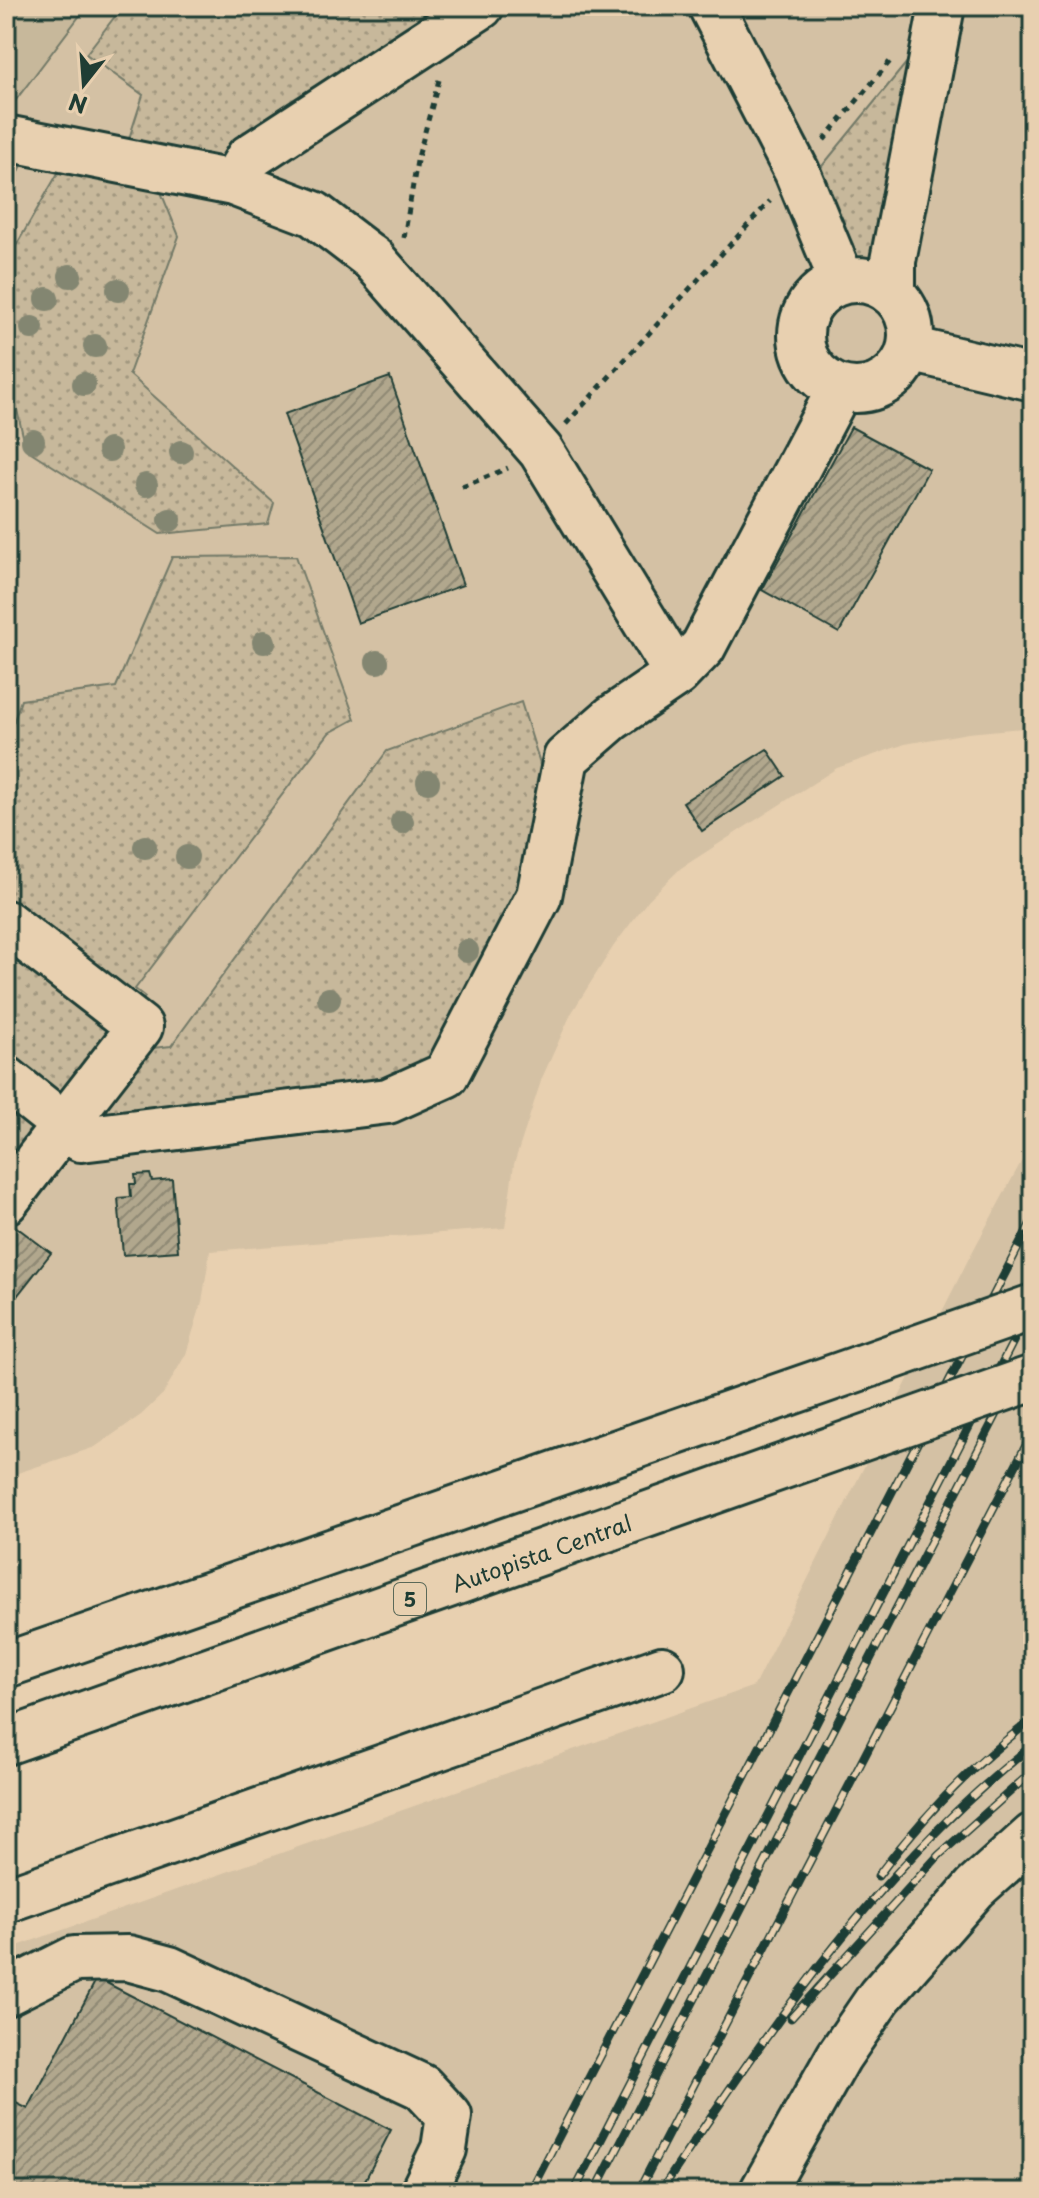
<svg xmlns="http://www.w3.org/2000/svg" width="1039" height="2198" font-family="'Playpen Sans',sans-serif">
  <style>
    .built { fill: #d4c1a4 }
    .grass { fill: url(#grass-dots); stroke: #737a68; stroke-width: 2 }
    .garden { fill: #c7b89b; stroke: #737a68; stroke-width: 2 }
    .building { fill: url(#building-hatch); stroke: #1f3d34; stroke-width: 2 }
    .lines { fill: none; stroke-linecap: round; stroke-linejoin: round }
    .minor-casing { stroke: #1f3d34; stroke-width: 50 }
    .highway-casing { stroke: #1f3d34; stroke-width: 50 }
    .path { stroke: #1f3d34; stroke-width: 5; stroke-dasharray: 6 6; stroke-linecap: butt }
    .minor { stroke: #e8d0b0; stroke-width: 44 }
    .highway { stroke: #e8d0b0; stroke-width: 44 }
    .rail-casing { stroke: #1f3d34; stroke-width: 9 }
    .rail { stroke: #e8d0b0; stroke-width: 6; stroke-dasharray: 18; stroke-linecap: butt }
    .highway-bridge-casing { stroke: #1f3d34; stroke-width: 50; stroke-linecap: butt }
    .highway-bridge { stroke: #e8d0b0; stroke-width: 44 }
    .tree { fill: #838671 }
    .labels { text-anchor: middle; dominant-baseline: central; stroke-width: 8; stroke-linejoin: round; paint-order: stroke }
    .shield { fill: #e8d0b0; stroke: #5b6959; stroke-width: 2 }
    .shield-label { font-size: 20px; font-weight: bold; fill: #1f3d34 }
    .street-label { font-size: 22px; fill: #1f3d34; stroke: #e8d0b0 }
  </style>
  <defs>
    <pattern id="grass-dots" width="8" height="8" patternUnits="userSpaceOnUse" patternTransform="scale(2)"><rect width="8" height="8" fill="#c7b89b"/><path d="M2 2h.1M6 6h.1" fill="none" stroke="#a1977f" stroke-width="1.8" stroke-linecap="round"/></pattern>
    <pattern id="building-hatch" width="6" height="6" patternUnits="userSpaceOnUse" patternTransform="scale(2)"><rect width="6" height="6" fill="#b1a78d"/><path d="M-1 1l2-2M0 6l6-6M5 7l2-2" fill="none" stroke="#8f8974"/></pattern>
  </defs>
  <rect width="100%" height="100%" fill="#e8d0b0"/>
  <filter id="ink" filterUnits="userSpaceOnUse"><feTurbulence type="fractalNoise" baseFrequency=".0125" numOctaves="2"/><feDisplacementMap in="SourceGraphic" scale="16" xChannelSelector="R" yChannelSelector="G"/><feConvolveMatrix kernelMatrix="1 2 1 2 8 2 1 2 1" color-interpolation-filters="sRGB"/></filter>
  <g filter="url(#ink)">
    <!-- built -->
    <path class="built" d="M6 6H1033V727L968 733 905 744 837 768 681 868 649 899 613 947 571 1014 542 1078 514 1164 505 1228 210 1251 202 1302 186 1354 163 1394 141 1415 95 1447 6 1477Z
      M1033 1140V1511L1027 1522 1033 1521V2192H6V1950L754 1686 968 1260Z"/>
    <!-- grass -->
    <path class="grass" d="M123 6H449L215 169 126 148 143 95 86 54Z
      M921 45 873 263 858 265 814 176Z
      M6 159 23 163 6 199Z
      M61 168 161 192 179 236 129 374 274 503 268 524 160 534 26 449 6 362V263Z
      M296 556 355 719 329 733 135 989 145 997 137 1007 6 908V745L21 700 116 687 172 557Z
      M521 702 547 786 532 890 416 1083 107 1124 93 1109 143 1049 171 1046 387 751Z
      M6 939 112 1019V1035L75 1089 48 1091 6 1058Z
      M12 1104 45 1117 6 1183V1111Z"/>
    <!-- garden -->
    <path class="garden" d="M6 6H87L6 113Z"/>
    <!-- building -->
    <path class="building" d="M390 377 463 585 358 623 284 414Z
      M851 427 929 469 839 633 762 590Z
      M767 749 785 776 702 831 683 802Z
      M150 1174 152 1181 172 1179 178 1251 123 1255 118 1198 131 1197 130 1184H136L135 1175Z
      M15 1226 51 1253 6 1310V1238Z
      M97 1978 391 2130 359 2192H6V2098L28 2109Z"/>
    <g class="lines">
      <defs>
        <path id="minor" d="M711 6 797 172 842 281
          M6 138 233 183 314 214 373 259 541 451 677 674
          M233 183 248 158 481 6
          M801 335a55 55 0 1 1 110 0a55 55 0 1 1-110 0Z
          M893 293V261L942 6
          M910 349 1033 378
          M6 923 140 1027 64 1125 6 1079
          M6 1201 64 1125 81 1139 388 1101 446 1075 539 896 566 758 612 718 677 674 703 647 840 388
          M6 1900 662 1669
          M6 1993 74 1959 128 1958 169 1969 422 2087 449 2116 444 2149 423 2192
          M762 2192 839 2056 880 1996 975 1888 1033 1836"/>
        <g id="highway">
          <path d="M6 1665 860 1368"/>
          <path id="s1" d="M6 1742 815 1455"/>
        </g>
      </defs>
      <!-- minor casing -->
      <use href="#minor" class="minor-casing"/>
      <!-- highway casing -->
      <use href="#highway" class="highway-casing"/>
      <!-- path -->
      <path class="path" d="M824 140 892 59
        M404 238 417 161 439 80
        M566 424 770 201
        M462 487 508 468"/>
      <!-- minor -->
      <use href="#minor" class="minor"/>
      <!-- highway -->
      <use href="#highway" class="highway"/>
      <defs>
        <path id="rail" d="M878 1876C923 1816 973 1764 1033 1719
          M791 2018 939 1855 1033 1771
          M530 2192 1033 1219
          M574 2192 1033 1303
          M595 2192 1033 1344
          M638 2192 1033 1432
          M660 2192C770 2029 877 1867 1033 1745"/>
      </defs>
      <!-- rail casing -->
      <use href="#rail" class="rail-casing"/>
      <!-- rail -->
      <use href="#rail" class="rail"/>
      <defs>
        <path id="highway-bridge" d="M860 1368 1033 1307
          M815 1455 1033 1378"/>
      </defs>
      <!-- highway-bridge casing -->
      <use href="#highway-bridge" class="highway-bridge-casing"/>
      <!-- highway-bridge -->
      <use href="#highway-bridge" class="highway-bridge"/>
    </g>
    <!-- trees -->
    <g class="tree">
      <circle cx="70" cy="276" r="12"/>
      <circle cx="118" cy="290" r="12"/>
      <circle cx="47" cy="299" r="12"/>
      <circle cx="32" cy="328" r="12"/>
      <circle cx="95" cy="346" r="12"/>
      <circle cx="84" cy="384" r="12"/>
      <circle cx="33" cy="441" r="12"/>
      <circle cx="109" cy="450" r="12"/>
      <circle cx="181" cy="452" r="12"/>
      <circle cx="146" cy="485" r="12"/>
      <circle cx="170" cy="520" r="12"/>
      <circle cx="264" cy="642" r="12"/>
      <circle cx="377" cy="662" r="12"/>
      <circle cx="428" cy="782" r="12"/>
      <circle cx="402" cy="822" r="12"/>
      <circle cx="145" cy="847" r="12"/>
      <circle cx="187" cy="857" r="12"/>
      <circle cx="467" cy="951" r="12"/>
      <circle cx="329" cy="999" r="12"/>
    </g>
  </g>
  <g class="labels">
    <!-- shield labels -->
    <rect class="shield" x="394" y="1583" width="32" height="32" rx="6"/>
    <g class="shield-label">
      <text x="410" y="1599">5</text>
    </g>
    <!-- street labels -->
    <g class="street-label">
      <text stroke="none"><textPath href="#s1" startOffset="568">Autopista Central</textPath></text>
    </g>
  </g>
  <!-- margin -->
  <rect width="1039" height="2198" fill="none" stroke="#e8d0b0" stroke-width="32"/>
  <rect x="16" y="16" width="1007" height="2166" fill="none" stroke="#1f3d34" stroke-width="3" filter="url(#ink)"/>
  <!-- north arrow -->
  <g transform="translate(84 84) rotate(197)" stroke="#e8d0b0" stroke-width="6" paint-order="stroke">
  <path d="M0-6L14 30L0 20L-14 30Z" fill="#1f3d34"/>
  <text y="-12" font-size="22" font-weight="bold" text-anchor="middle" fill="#1f3d34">N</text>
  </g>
</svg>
